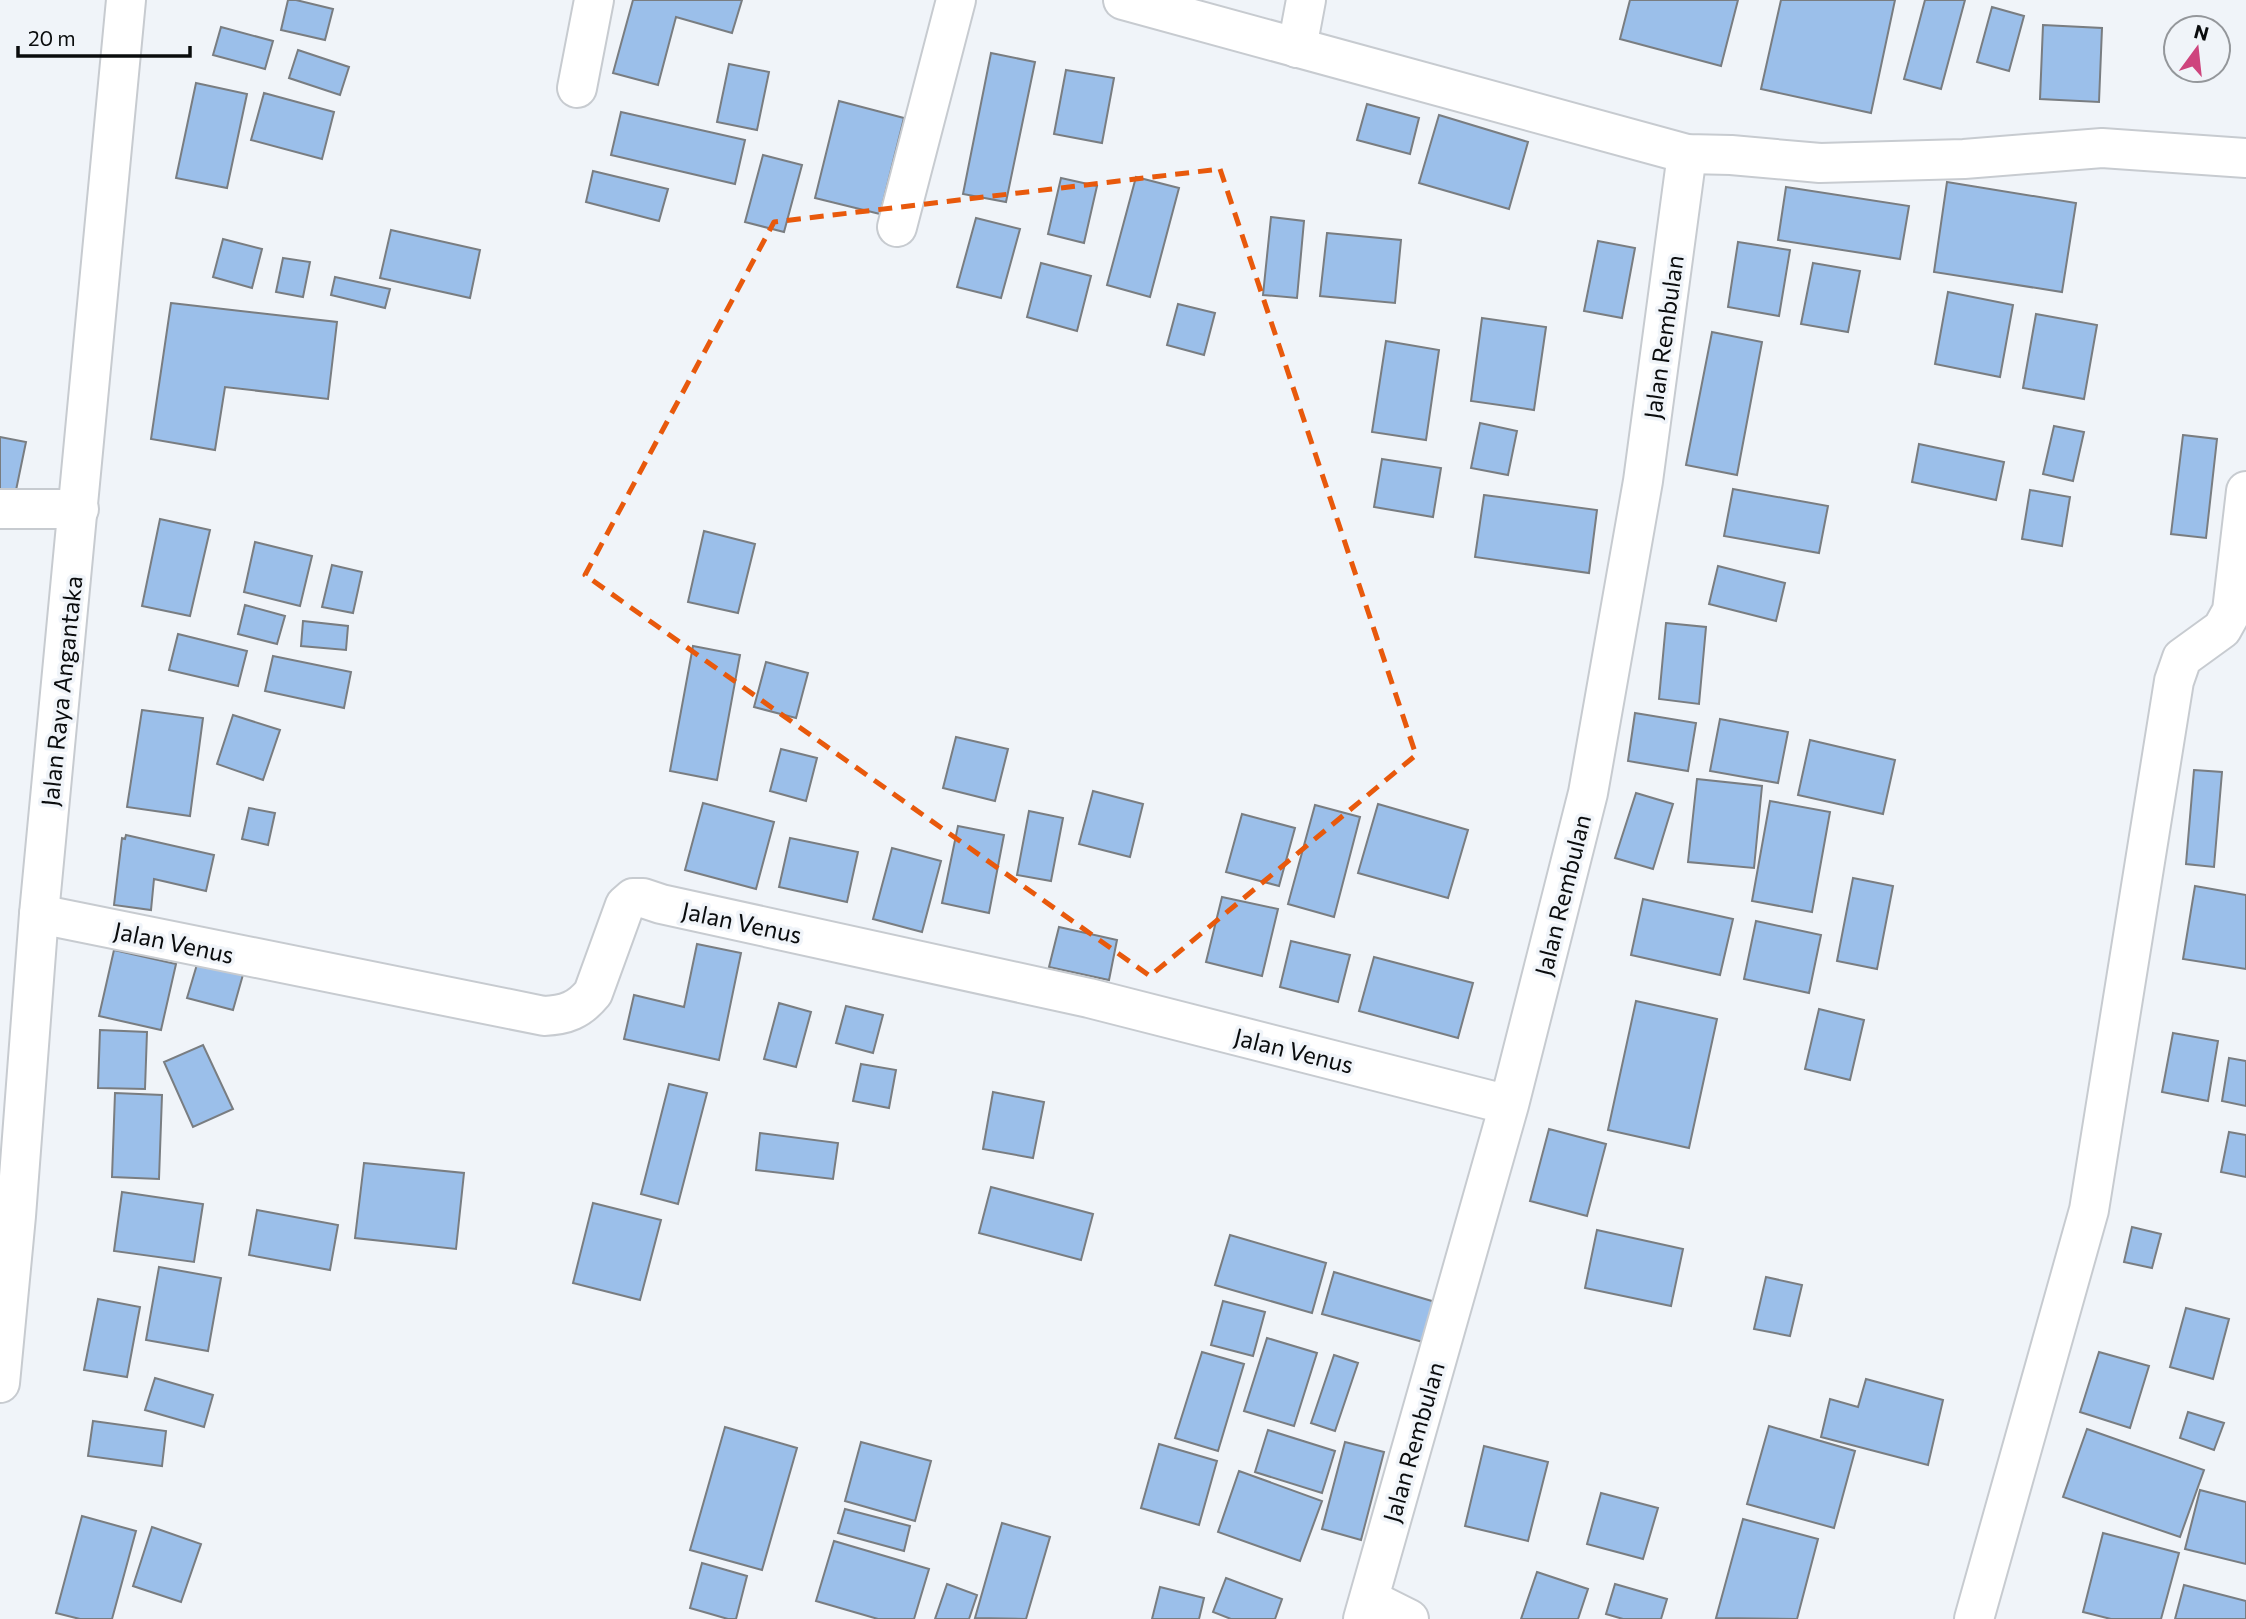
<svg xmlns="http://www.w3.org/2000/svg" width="2246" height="1619" font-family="Commissioner,sans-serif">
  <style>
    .building { fill: #9bbfea; stroke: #797d81; stroke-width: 2 }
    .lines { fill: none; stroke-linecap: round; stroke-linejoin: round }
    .minor-casing { stroke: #c7cbd0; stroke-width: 42 }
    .secondary-casing { stroke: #c7cbd0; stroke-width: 42 }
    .minor { stroke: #fff; stroke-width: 38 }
    .secondary { stroke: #fff; stroke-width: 38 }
    .marked { fill: none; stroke: #e8590c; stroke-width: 5; stroke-dasharray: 14 9; stroke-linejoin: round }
    .labels { text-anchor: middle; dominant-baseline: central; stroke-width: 7; stroke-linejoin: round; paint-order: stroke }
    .street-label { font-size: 24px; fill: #0a0c0d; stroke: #f0f4f9 }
  </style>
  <rect width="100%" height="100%" fill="#f0f4f9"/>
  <!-- building -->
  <path class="building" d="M288 0H296L333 9 325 40 281 30Z
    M633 0H742L732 33 676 17 658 85 613 73Z
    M1630 0H1738L1721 66 1620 39Z
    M1781 0H1895L1871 113 1761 89Z
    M1925 0H1965L1941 89 1904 79Z
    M1992 7 2024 16 2009 71 1977 62Z
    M2043 25 2102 28 2099 102 2040 99Z
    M221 27 273 41 265 69 213 55Z
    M298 50 349 67 340 95 289 78Z
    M991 53 1035 62 1006 202 963 194Z
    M729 64 769 72 757 130 717 122Z
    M1066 70 1114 78 1102 143 1054 134Z
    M196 83 247 94 227 188 176 178Z
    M264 93 334 112 322 159 251 140Z
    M839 101 904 118 880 214 815 198Z
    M1367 104 1419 118 1410 154 1357 140Z
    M621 112 745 140 735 184 611 155Z
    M1439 115 1528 142 1509 209 1419 183Z
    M763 155 802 165 784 232 745 222Z
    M593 171 668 189 659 221 586 202Z
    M1136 177 1179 188 1150 297 1107 285Z
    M1061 178 1097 186 1084 243 1048 234Z
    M1947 182 2076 203 2062 292 1934 272Z
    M1786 187 1909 206 1900 259 1778 240Z
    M1271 217 1304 221 1297 298 1263 295Z
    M976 218 1020 229 1001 298 957 287Z
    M391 230 480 250 470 298 380 278Z
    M1327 233 1401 240 1395 303 1320 296Z
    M223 239 262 249 252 288 213 277Z
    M1598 241 1635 248 1622 318 1584 311Z
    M1738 242 1790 250 1779 316 1728 307Z
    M283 258 310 262 303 297 276 292Z
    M1041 263 1091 276 1077 331 1027 317Z
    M1813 263 1860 271 1848 332 1801 324Z
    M335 277 390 289 385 308 331 295Z
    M1948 292 2013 305 2000 377 1935 364Z
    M171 303 337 322 328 399 225 387 215 450 151 439Z
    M1178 304 1215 313 1204 355 1167 345Z
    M2036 314 2097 325 2084 399 2023 388Z
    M1482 318 1546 327 1534 410 1471 401Z
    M1712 332 1762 342 1737 475 1686 465Z
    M1386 341 1439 350 1426 440 1372 432Z
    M1480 423 1517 431 1508 475 1471 468Z
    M2054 426 2084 432 2073 481 2043 474Z
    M2183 435 2217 439 2206 538 2171 534Z
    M0 437 26 442 15 495 0 492Z
    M1919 444 2004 462 1996 500 1912 482Z
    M1382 459 1441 468 1433 517 1374 507Z
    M1733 489 1828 506 1819 553 1724 536Z
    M2030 490 2070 497 2062 546 2022 539Z
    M1484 495 1597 510 1589 573 1475 557Z
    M160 519 210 530 190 616 142 606Z
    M704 531 755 544 738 613 688 602Z
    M255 542 312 556 300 606 244 592Z
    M332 565 362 572 353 613 322 607Z
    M1718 566 1785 583 1776 621 1709 604Z
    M245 605 285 616 277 644 238 634Z
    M303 621 348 626 346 650 301 646Z
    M1666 623 1706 627 1699 704 1659 699Z
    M178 634 247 651 238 686 169 670Z
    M693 646 740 655 717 780 670 771Z
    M273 656 351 672 344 708 265 691Z
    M766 662 808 673 796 718 754 707Z
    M142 710 203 718 190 816 127 807Z
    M1635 713 1696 723 1688 771 1628 761Z
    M233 715 280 730 263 780 217 764Z
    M1720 719 1788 732 1778 783 1710 771Z
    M956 737 1008 749 995 801 943 788Z
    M1810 740 1895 760 1883 814 1798 795Z
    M781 749 817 758 806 801 770 791Z
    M2194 770 2222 772 2214 867 2186 864Z
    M1697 779 1762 786 1754 868 1688 862Z
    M1093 791 1143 804 1130 857 1079 844Z
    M1636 793 1673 804 1653 869 1615 858Z
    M1770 801 1830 812 1812 912 1752 901Z
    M703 803 774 822 756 889 685 870Z
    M1378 804 1468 830 1448 898 1358 873Z
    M1315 805 1360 817 1334 917 1288 904Z
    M249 808 275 813 268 845 242 839Z
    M1029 811 1063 818 1051 881 1017 875Z
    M1242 814 1295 828 1279 886 1226 872Z
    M958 826 1004 835 989 913 942 903Z
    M126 835 214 855 206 891 154 879 151 910 114 905 122 838 125 839Z
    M790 838 858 852 847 902 779 887Z
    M892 848 941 861 922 932 873 919Z
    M1853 878 1893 886 1877 969 1837 961Z
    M2195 886 2246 895V969L2183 959Z
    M1222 897 1278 909 1262 976 1206 962Z
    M1643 899 1733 919 1720 975 1631 955Z
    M1756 921 1821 935 1809 993 1744 979Z
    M1059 927 1117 940 1109 980 1049 967Z
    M1291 941 1350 955 1338 1002 1280 987Z
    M697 944 741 953 719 1060 624 1039 634 995 684 1007Z
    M114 950 176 964 161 1030 99 1016Z
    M201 951 246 964 233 1010 187 998Z
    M1374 957 1473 983 1458 1038 1359 1011Z
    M1636 1001 1717 1019 1689 1148 1608 1130Z
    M779 1003 811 1012 796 1067 764 1059Z
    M846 1006 883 1015 873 1053 836 1043Z
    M1819 1009 1864 1020 1850 1080 1805 1069Z
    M100 1030 147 1032 145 1089 98 1088Z
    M2173 1033 2218 1041 2208 1101 2162 1092Z
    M203 1045 233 1109 193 1127 164 1062Z
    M2229 1058 2246 1061V1106L2222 1101Z
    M861 1064 896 1070 889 1108 853 1101Z
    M669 1084 707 1093 678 1204 641 1194Z
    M993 1092 1044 1102 1033 1158 983 1149Z
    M115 1093 162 1095 159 1179 112 1177Z
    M1549 1129 1606 1144 1587 1216 1530 1201Z
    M2229 1132 2246 1135V1177L2221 1172Z
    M760 1133 838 1143 833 1179 756 1170Z
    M364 1163 464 1173 456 1249 355 1238Z
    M991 1187 1093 1214 1081 1260 979 1233Z
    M122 1192 203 1204 194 1262 114 1251Z
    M593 1203 661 1220 640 1300 573 1283Z
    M257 1210 338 1225 330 1270 249 1255Z
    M2132 1227 2161 1234 2152 1268 2124 1262Z
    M1597 1230 1683 1249 1671 1306 1585 1288Z
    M1230 1235 1326 1263 1312 1313 1215 1285Z
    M159 1267 221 1278 208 1351 146 1340Z
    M1334 1272 1442 1304 1430 1344 1322 1314Z
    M1766 1277 1802 1285 1790 1336 1754 1329Z
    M98 1299 140 1307 127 1377 84 1370Z
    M1223 1301 1265 1312 1253 1356 1211 1345Z
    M2186 1308 2229 1319 2213 1379 2170 1367Z
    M1267 1338 1317 1353 1294 1426 1244 1411Z
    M1202 1352 1244 1364 1218 1451 1175 1438Z
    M2099 1352 2149 1366 2130 1428 2080 1412Z
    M1334 1355 1358 1363 1335 1431 1311 1423Z
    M155 1378 213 1395 204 1427 145 1410Z
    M1866 1379 1943 1400 1928 1465 1821 1437 1830 1399 1858 1407Z
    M2188 1412 2224 1423 2214 1450 2180 1438Z
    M93 1421 166 1431 162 1466 88 1456Z
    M1769 1426 1855 1451 1834 1528 1747 1504Z
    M725 1427 797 1448 762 1570 690 1550Z
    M2087 1429 2204 1470 2180 1537 2063 1497Z
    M1268 1430 1335 1451 1322 1493 1255 1472Z
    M861 1442 931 1461 915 1521 845 1501Z
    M1345 1442 1384 1452 1361 1540 1322 1529Z
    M1159 1444 1217 1461 1199 1525 1141 1508Z
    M1484 1446 1548 1462 1528 1541 1465 1526Z
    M1239 1471 1322 1501 1300 1561 1218 1532Z
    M2200 1490 2246 1502V1564L2185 1549Z
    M1601 1493 1658 1508 1643 1559 1587 1544Z
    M845 1509 910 1526 904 1551 838 1533Z
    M82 1516 136 1531 112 1619H80L56 1613Z
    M1743 1519 1818 1539 1797 1619 1716 1618Z
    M1002 1523 1050 1537 1026 1619 975 1618Z
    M152 1527 201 1544 181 1602 133 1586Z
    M2103 1533 2179 1553 2161 1619H2111L2083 1612Z
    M834 1541 929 1569 914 1619H878L816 1601Z
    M702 1563 747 1576 736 1619H728L690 1608Z
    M1537 1572 1588 1589 1578 1619H1521Z
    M1226 1578 1282 1599 1275 1619H1231L1213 1612Z
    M947 1584 977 1595 969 1619H935Z
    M1615 1584 1667 1599 1661 1619H1623L1606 1614Z
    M2184 1585 2246 1601V1619H2175Z
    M1160 1587 1204 1598 1199 1619H1152Z"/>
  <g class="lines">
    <defs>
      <path id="minor" d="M1297 48 1306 0
        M577 88 594 0
        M897 227 956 0
        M0 509H79
        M39 914 544 1016C566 1015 579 1010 593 993L625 905 633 898H643L661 904 1089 998 1509 1105
        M1369 1599 1409 1619
        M1363 1619 1509 1105 1588 793 1643 481 1687 154
        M1974 1619 2089 1210 2174 681 2182 658 2222 629 2232 611 2246 491"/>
      <path id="secondary" d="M1123 0 1687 154 1731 155 1820 163 1964 159 2102 148 2246 158
        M0 1383 16 1216 39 914 126 0"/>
    </defs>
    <!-- minor casing -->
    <use href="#minor" class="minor-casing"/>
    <!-- secondary casing -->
    <use href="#secondary" class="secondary-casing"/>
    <!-- minor -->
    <use href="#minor" class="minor"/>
    <!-- secondary -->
    <use href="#secondary" class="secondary"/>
  </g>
  <!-- marked area -->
  <path class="marked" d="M1220 169 1416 755 1150 976 585 575 774 222Z"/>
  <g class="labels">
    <!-- street labels -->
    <g class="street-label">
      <text transform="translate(1663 337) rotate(-82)">Jalan Rembulan</text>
      <text transform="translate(61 691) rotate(-84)">Jalan Raya Angantaka</text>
      <text transform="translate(1562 895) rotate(-76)">Jalan Rembulan</text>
      <text transform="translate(742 922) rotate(12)">Jalan Venus</text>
      <text transform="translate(174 942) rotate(12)">Jalan Venus</text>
      <text transform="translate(1294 1050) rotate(14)">Jalan Venus</text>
      <text transform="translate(1413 1442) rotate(-74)">Jalan Rembulan</text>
    </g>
  </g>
  <!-- north arrow -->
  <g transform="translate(2197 49) rotate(15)"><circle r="33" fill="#f0f4f9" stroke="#94979b" stroke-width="2"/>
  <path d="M0-5L12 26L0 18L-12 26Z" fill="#ce447d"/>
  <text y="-10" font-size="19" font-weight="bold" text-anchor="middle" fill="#0a0c0d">N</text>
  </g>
  <!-- scale -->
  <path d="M18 46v10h172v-10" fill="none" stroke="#0a0c0d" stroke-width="3.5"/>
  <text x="28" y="46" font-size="21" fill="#0a0c0d" stroke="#f0f4f9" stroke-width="5" paint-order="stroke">20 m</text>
</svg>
